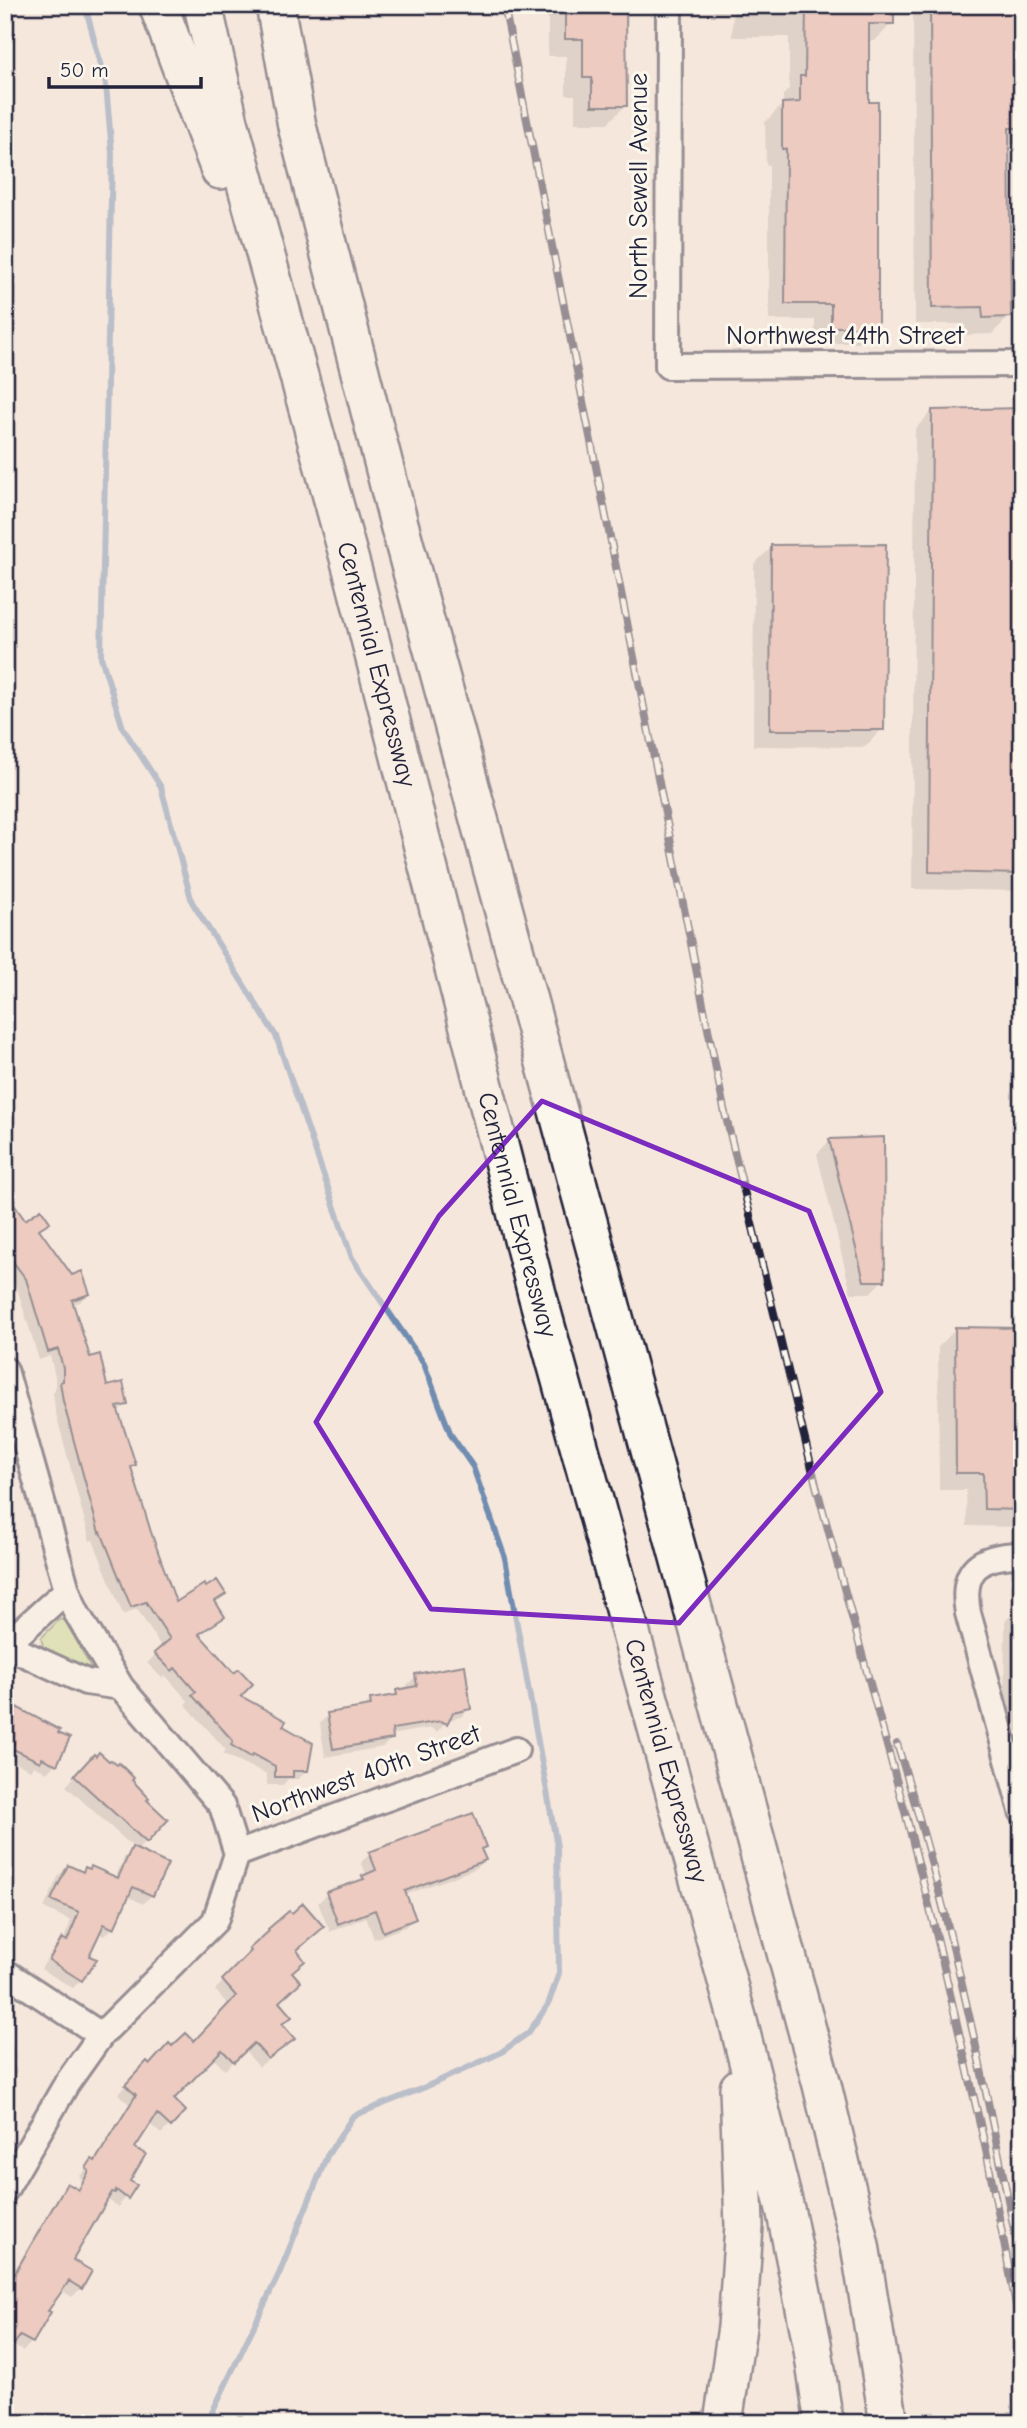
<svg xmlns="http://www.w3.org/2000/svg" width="1027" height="2428" font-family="'Comic Neue',sans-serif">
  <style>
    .green { fill: #c6d98e; stroke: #747e64; stroke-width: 2 }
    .shadow { fill: #0003 }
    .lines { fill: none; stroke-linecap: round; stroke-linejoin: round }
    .stream { stroke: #6f8db1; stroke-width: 6 }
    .building { fill: #e2a99d; stroke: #22223b; stroke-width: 2 }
    .minor-casing { stroke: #22223b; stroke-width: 30 }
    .highway-casing { stroke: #22223b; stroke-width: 42 }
    .minor { stroke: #fbf7ec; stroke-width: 24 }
    .highway { stroke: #fbf7ec; stroke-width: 37 }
    .rail-casing { stroke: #22223b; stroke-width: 8 }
    .rail { stroke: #fbf7ec; stroke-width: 5; stroke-dasharray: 16; stroke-linecap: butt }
    .marked { fill: none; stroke: #7b2cbf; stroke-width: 5; stroke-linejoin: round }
    .labels { text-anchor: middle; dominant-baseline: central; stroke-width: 6; stroke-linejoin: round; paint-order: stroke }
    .street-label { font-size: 26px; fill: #22223b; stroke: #fbf7ec }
  </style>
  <rect width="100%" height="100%" fill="#f6e7dc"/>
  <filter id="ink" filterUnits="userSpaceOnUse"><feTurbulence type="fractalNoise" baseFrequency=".0143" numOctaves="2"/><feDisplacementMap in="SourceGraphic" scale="14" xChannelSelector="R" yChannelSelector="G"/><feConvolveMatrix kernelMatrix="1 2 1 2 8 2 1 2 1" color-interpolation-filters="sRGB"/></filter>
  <g filter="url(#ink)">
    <!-- green -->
    <path class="green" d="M60 1619 66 1621 91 1668 85 1672 44 1650 41 1638Z"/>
    <!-- shadow -->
    <path class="shadow" d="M548 5H624L626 105 608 123H575V95H566V56H548Z
      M714 5H892V23L875 41H867V103L876 326 859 343H815V320H769V165H766L765 122 783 104V95L789 89V37H732L733 12H714Z
      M913 5H1022V144H1008L1009 317 992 334 966 335 965 324H915Z
      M1022 410V891L912 889 915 429 932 411Z
      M772 547 882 729 865 747 753 746 754 564Z
      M830 1140 883 1280 870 1293H851L817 1154Z
      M5 1215 25 1222 48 1221 38 1231 71 1277 88 1294 80 1302 71 1305 89 1359 106 1388 126 1404 117 1413 134 1465 130 1469 149 1532 176 1604 223 1594 214 1603 223 1617 198 1636 238 1697 281 1727 307 1771 298 1779H288L283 1785H267V1774L223 1754 226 1750 185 1704 188 1701 166 1676 162 1678 147 1663 162 1648 137 1609 123 1615 93 1540 90 1541 55 1410 53 1392 55 1390V1377L50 1356 39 1360 17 1288 5 1271Z
      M956 1329H1022V1527L967 1526 966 1490H939L938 1347Z
      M1022 1605V1751L1021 1731 1013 1732V1711H1004L1005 1621Z
      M416 1676 469 1709 461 1717 447 1720 437 1732 431 1728 391 1735V1739L383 1747 325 1757 320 1723 328 1715 362 1709 371 1701 392 1698 397 1692 408 1690 407 1685Z
      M5 1703 55 1764 47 1773 34 1766 30 1770 5 1757Z
      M86 1764 129 1780 144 1800 166 1820 137 1851 152 1895 143 1904 127 1896 113 1928 104 1936 98 1933 87 1957 81 1980 73 1988 41 1969 53 1949 63 1941 71 1921 44 1908 59 1875 68 1867 81 1873 86 1869 115 1878 124 1858 134 1848 66 1786Z
      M484 1847 480 1850 484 1860 475 1869 405 1895 414 1918 405 1927 374 1939 366 1917 330 1932 318 1903 327 1894 357 1883 367 1876 361 1862 370 1854Z
      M5 1869 12 1871 5 1883Z
      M269 1930 295 1951 291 1972 277 2002 289 2017 281 2026 292 2039 259 2067 244 2050 225 2070 212 2057 171 2099 183 2111 169 2126 161 2134 149 2123 133 2148 128 2182 134 2185 118 2207 107 2199 71 2260 81 2288 72 2297 61 2290 45 2312 32 2342 23 2351 12 2345 5 2351V2286L59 2194 68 2185 76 2190 82 2180 79 2177 93 2162 129 2104 118 2094 147 2063 150 2066 172 2049 194 2043 229 2006 215 1990 244 1960 242 1959 249 1951 255 1959 260 1939Z
      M5 2023 16 2058 13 2061 17 2071 5 2092Z"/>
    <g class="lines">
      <!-- stream -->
      <path class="stream" d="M85 5 106 85 112 153 101 657 123 728 161 787 192 902 276 1036 352 1258 424 1364 451 1435 473 1467 505 1558 557 1847 559 1973 548 2005 528 2033 500 2053 423 2088 353 2116 327 2156 279 2274 207 2423"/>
    </g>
    <!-- building -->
    <path class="building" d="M565 5H626L627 106H592V78H583V39H565Z
      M806 5H894V24H869V102H878V327H831V304H785L786 149H782V103L800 102V76H805Z
      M930 5H1022V128H1009L1011 317 983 318 982 307 932 308Z
      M1022 408V874L929 872 932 410Z
      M886 544 884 730H770L771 545Z
      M884 1137 885 1281H864L829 1139Z
      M15 1206 25 1220 41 1209 50 1222 39 1229 72 1275 82 1271 90 1294 72 1300 90 1357 100 1354 107 1386 123 1382 128 1405 117 1407 136 1465 131 1467 151 1532 176 1602 204 1584 206 1587 217 1580 226 1594 215 1601 225 1617 199 1634 234 1673 239 1669 253 1684 241 1696 286 1721 283 1726 313 1743 308 1771H293V1777H275V1766L253 1754 251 1757 231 1745 233 1741 192 1695 196 1692 175 1668 172 1671 154 1653 170 1639 146 1602 131 1607 101 1532 99 1533 63 1401 60 1382 63 1381V1368L58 1349 48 1352 26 1279 5 1251V1213Z
      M955 1327 1022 1328V1510L984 1509 983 1473H956Z
      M465 1665 471 1709 453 1713 447 1724 441 1721 392 1729 393 1739 333 1749 327 1713 371 1706 370 1699 397 1695 396 1690 417 1686 415 1674Z
      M5 1701 60 1730 58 1733 70 1738 57 1765 42 1758 40 1762 11 1748 14 1743 5 1739Z
      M99 1752 109 1761 111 1760 117 1765 119 1763 134 1778 132 1780 149 1798 147 1800 168 1820 147 1843 74 1776 94 1754 96 1756Z
      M473 1813 486 1847 481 1849 486 1860 405 1891 416 1919 383 1932 375 1910 338 1924 326 1892 364 1879 362 1876 376 1870 369 1852Z
      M132 1847 168 1864 153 1896 133 1887 114 1929 104 1924 89 1956 97 1959 82 1981 49 1960 62 1938 67 1941 79 1912 51 1900 68 1865 83 1872 85 1867 90 1869 91 1866 118 1878Z
      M303 1903 324 1927 297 1950 305 1961 292 1972 301 1982 279 2002 292 2017 282 2024 295 2039 268 2059 254 2043 234 2062 222 2050 174 2099 186 2111 171 2127 157 2114 135 2148 146 2154 130 2181 137 2185 128 2199 116 2190 115 2193 112 2192 73 2260 92 2271 82 2289 69 2281 48 2311 51 2312 33 2343 20 2336 5 2357V2290L67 2183 79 2190 89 2171 86 2168 92 2159 95 2161 136 2095 125 2085 147 2061 150 2064 169 2043 172 2046 186 2033 194 2041 236 1996 222 1980 251 1951 249 1949 269 1931 268 1929 289 1911 292 1913Z"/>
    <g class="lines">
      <defs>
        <path id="minor" d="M669 5 668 366 1022 364
          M5 1370 67 1590 76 1612 121 1687 222 1806 237 1854 215 1921 101 2035 67 2083 5 2190
          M1022 1555C979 1555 960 1569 968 1613L1022 1811
          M5 1645 86 1682 121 1687
          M6 1645 67 1590
          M237 1854 516 1750
          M5 1972 101 2035"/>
        <g id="highway">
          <path d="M158 5 220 170"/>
          <path id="s1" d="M203 5 229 122 354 576 537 1294 737 2017 786 2213 812 2343 824 2423"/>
          <path d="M275 5 297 126 399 524 822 2085 860 2245 889 2423"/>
          <path d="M723 2423 737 2327 744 2226 739 2088"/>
        </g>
      </defs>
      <!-- minor casing -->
      <use href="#minor" class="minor-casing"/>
      <!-- highway casing -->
      <use href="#highway" class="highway-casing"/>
      <!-- minor -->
      <use href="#minor" class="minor"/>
      <!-- highway -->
      <use href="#highway" class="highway"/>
      <defs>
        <path id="rail" d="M504 5 724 1109 816 1485 908 1823 937 1937 986 2150 1022 2336
          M897 1744C951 1916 987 2092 1022 2270"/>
      </defs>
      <!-- rail casing -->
      <use href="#rail" class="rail-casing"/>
      <!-- rail -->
      <use href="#rail" class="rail"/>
    </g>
  </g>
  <!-- marked area -->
  <path d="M0 0H1027V2428H0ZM542 1101 809 1211 881 1392 679 1623 431 1609 316 1422 439 1216Z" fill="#f6e7dc" fill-opacity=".55" fill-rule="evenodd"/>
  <path class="marked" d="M542 1101 809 1211 881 1392 679 1623 431 1609 316 1422 439 1216Z"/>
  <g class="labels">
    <!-- street labels -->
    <g class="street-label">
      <text transform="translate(639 186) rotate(-90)">North Sewell Avenue</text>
      <text x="845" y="336">Northwest 44th Street</text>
      <text stroke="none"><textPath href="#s1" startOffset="682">Centennial Expressway</textPath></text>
      <text stroke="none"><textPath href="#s1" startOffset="1250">Centennial Expressway</textPath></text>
      <text stroke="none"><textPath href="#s1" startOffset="1816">Centennial Expressway</textPath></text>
      <text transform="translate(366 1774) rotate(-20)">Northwest 40th Street</text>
    </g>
  </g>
  <!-- margin -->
  <rect width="1027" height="2428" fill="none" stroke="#fbf7ec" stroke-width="28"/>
  <rect x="14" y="14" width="999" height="2400" fill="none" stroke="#22223b" stroke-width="2.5" filter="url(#ink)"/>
  <!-- scale -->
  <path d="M49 77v10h152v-10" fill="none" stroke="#22223b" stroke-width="3.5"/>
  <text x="60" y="77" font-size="21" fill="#22223b" stroke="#fbf7ec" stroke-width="5" paint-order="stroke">50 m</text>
</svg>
